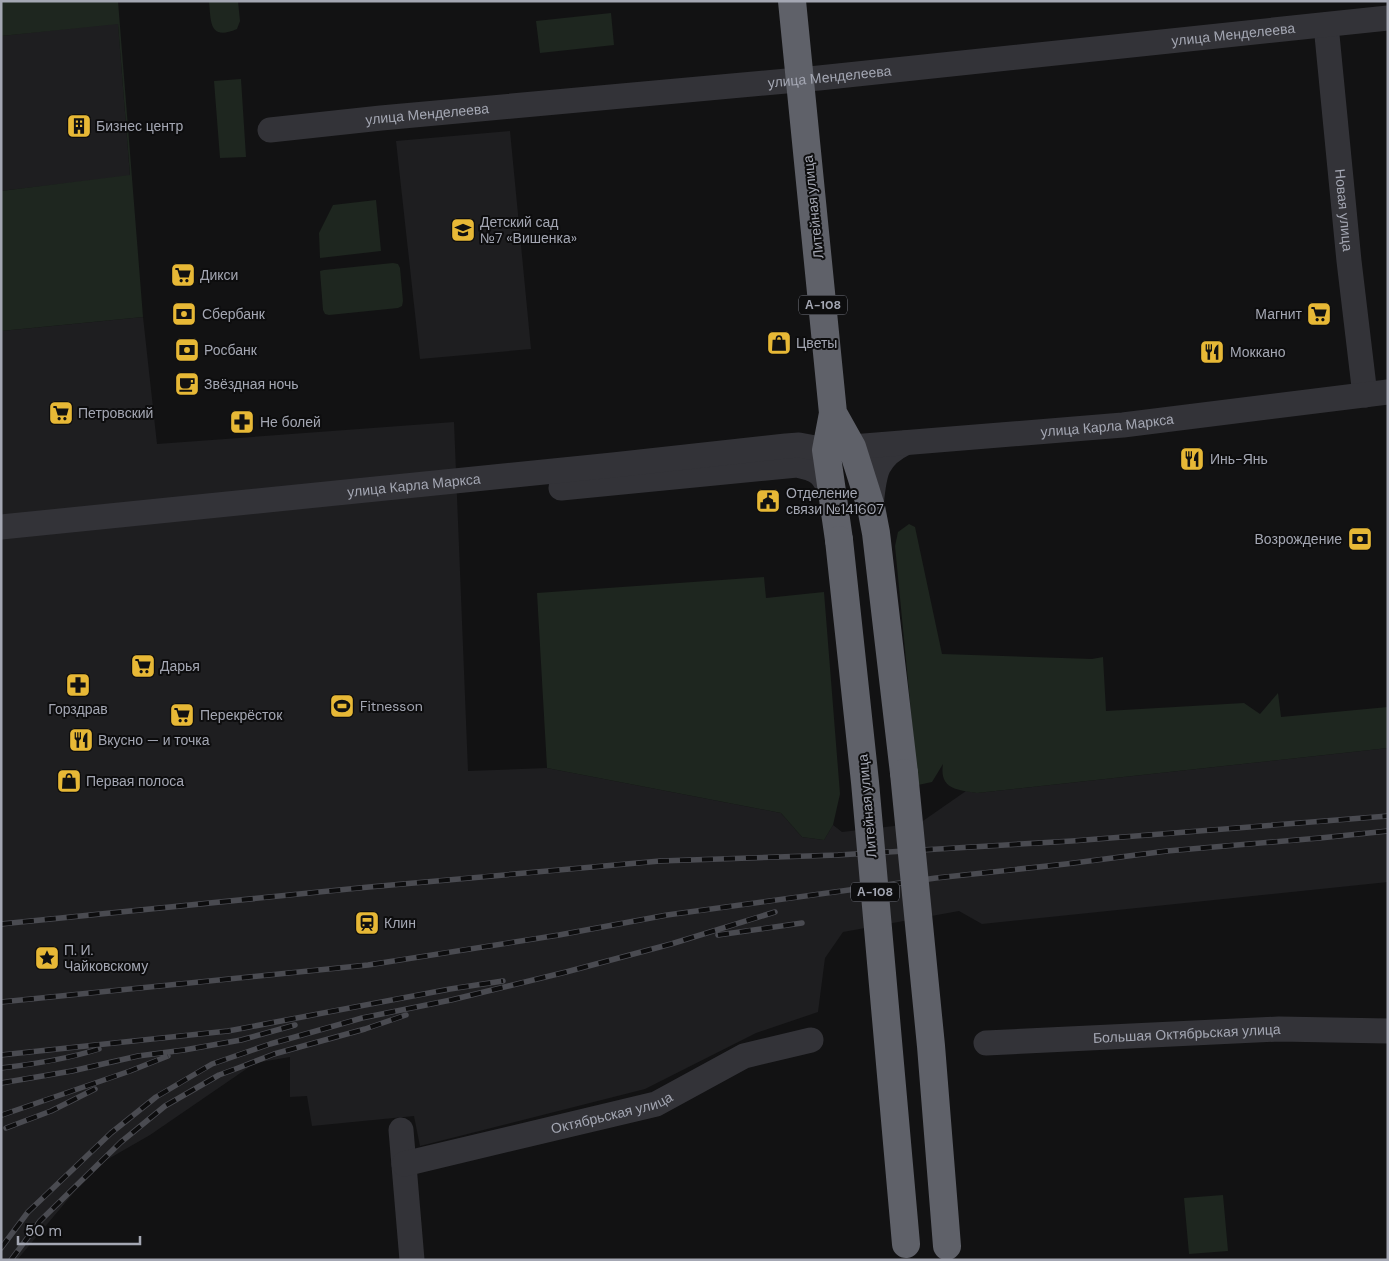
<svg xmlns="http://www.w3.org/2000/svg" width="1389" height="1261" font-family="'DM Sans',sans-serif">
  <style>
    .built { fill: #1e1e20 }
    .green { fill: #1e261f }
    .lines { fill: none; stroke-linecap: round; stroke-linejoin: round }
    .minor { stroke: #333338; stroke-width: 25 }
    .highway { stroke: #5f6169; stroke-width: 28 }
    .rail-casing { stroke: #4a4b51; stroke-width: 5.5 }
    .rail { stroke: #0d0d0e; stroke-width: 4; stroke-dasharray: 11; stroke-linecap: butt }
    .highway-bridge { stroke: #5f6169; stroke-width: 28 }
    .labels { text-anchor: middle; dominant-baseline: central; stroke-width: 4; stroke-linejoin: round; paint-order: stroke }
    .shield { fill: #0d0d0e; stroke: #777982; stroke-width: 1 }
    .shield-label { font-size: 12px; font-weight: bold; fill: #a4a7b3 }
    .street-label { font-size: 14px; fill: #a4a7b3; stroke: #0d0d0e }
    .poi-label { font-size: 14px; fill: #a4a7b3; stroke: #0d0d0e; text-anchor: start }
  </style>
  <rect width="100%" height="100%" fill="#121213"/>
  <!-- built -->
  <path class="built" d="M118 23 130 176 1 191V36Z
    M510 131 531 349 420 359 396 141Z
    M143 317 157 444 454 422 468 771 547 768 781 813 802 837 824 840 833 825 842 832 920 823 966 791 977 793 1388 748V882L982 924 959 911 843 932 825 958 818 1012 756 1033 645 1089 420 1146 414 1116 312 1126 307 1096 290 1097V1057L255 1063 150 1135 96 1166 17 1260H1V331Z"/>
  <!-- green -->
  <path class="green" d="M1 1H118L143 317 1 331V191L130 175 118 24 1 36Z
    M209 1H238L240 21 237 29C209 41 211 22 209 1Z
    M611 13 614 45 540 53 536 21Z
    M241 79 246 157 220 158 214 81Z
    M376 200 381 251 320 258 319 233 333 205Z
    M393 263 398 264 400 268 403 301 402 306 398 308 329 315 325 314 323 310 320 271 324 270Z
    M909 524 915 527 942 654 1092 659 1103 657 1106 711 1244 703 1260 714 1278 693 1281 717 1388 707V748L977 793C957 790 939 789 943 764L932 782 918 785 895 546 898 532Z
    M764 577 766 598 824 592 840 794 833 825 824 840 802 837 781 813 547 768 537 593Z
    M1223 1195 1228 1251 1189 1254 1184 1198Z"/>
  <g class="lines">
    <!-- minor -->
    <g class="minor">
      <path id="s1" d="M1326 25 1349 261 1365 395"/>
      <path id="s2" d="M270 130 381 118 819 78 1388 18"/>
      <path d="M561 488 797 465C821 470 822 474 833 495"/>
      <path d="M871 507C874 476 874 458 905 443"/>
      <path id="s3" d="M1 527 613 465 786 446 799 445 826 450 852 447 1123 425 1388 392"/>
      <path id="s4" d="M986 1043 1279 1029 1388 1031"/>
      <path d="M401 1130 412 1260"/>
      <path id="s5" d="M404 1164 656 1104 744 1056 811 1040"/>
    </g>
    <!-- highway -->
    <path class="highway" d="M792 1 833 413 826 450 839 540
      M833 413 852 447 871 507 876 533 904 773"/>
    <defs>
      <path id="rail" d="M1 924 369 887 660 861 838 855 1072 841 1388 816
        M718 935 802 923
        M1 1002 368 965 559 935 667 915 936 878 1066 864 1167 851 1320 838 1388 831
        M1 1055 228 1031 450 989 503 981
        M1 1068C35 1064 67 1059 99 1049
        M1 1083 72 1071 138 1056 184 1050 241 1040 295 1025
        M2 1115 130 1071 168 1056
        M6 1128 51 1111 95 1089
        M1 1248 28 1212 111 1133 156 1097 212 1064 270 1044 362 1018 451 1000 566 972 671 944 775 912
        M11 1260 40 1221 121 1142 165 1106 219 1075 238 1068 274 1054 365 1029 406 1015"/>
    </defs>
    <!-- rail casing -->
    <use href="#rail" class="rail-casing"/>
    <!-- rail -->
    <use href="#rail" class="rail"/>
    <!-- highway-bridge -->
    <path class="highway-bridge" d="M839 540 865 782 906 1244
      M904 773 931 1046 947 1246"/>
  </g>
  <!-- icons -->
  <defs>
    <symbol id="building-square" viewBox="-11 -11 22 22"><rect x="-9" y="-9" width="18" height="18" rx="4" fill="#e7b836" stroke="#0d0d0e"/><path d="M-4-6H4V6H1V3H-1V6H-4ZM-2.5-4.3h1.7v1.8h-1.7ZM.8-4.3h1.7v1.8H.8ZM-2.5-1h1.7V.8h-1.7ZM.8-1h1.7V.8H.8Z" fill="#111"/></symbol>
    <symbol id="school-square" viewBox="-11 -11 22 22"><rect x="-9" y="-9" width="18" height="18" rx="4" fill="#e7b836" stroke="#0d0d0e"/><path d="M0-5L7-2L0 1L-7-2ZM-4 1L0 2.5L4 1V4Q0 6-4 4Z" fill="#111"/></symbol>
    <symbol id="supermarket-square" viewBox="-11 -11 22 22"><rect x="-9" y="-9" width="18" height="18" rx="4" fill="#e7b836" stroke="#0d0d0e"/><path d="M-6-5.5h2.5l.6 2H6L4.5 2H-2.5L-4.4-4H-6ZM-1.5 3.2a1.3 1.3 0 1 0 .1 0ZM3 3.2a1.3 1.3 0 1 0 .1 0Z" fill="#111"/></symbol>
    <symbol id="bank-square" viewBox="-11 -11 22 22"><rect x="-9" y="-9" width="18" height="18" rx="4" fill="#e7b836" stroke="#0d0d0e"/><path d="M-6-4H6V4H-6ZM0-2.3a2.3 2.3 0 1 0 0 4.6a2.3 2.3 0 1 0 0-4.6Z" fill="#111"/></symbol>
    <symbol id="shop-square" viewBox="-11 -11 22 22"><rect x="-9" y="-9" width="18" height="18" rx="4" fill="#e7b836" stroke="#0d0d0e"/><path d="M-5-2.5h2.3a2.7 3.5 0 0 1 5.4 0H5L5.5 6h-11ZM-1.5-2.5h3a1.5 2.3 0 0 0-3 0Z" fill="#111"/></symbol>
    <symbol id="restaurant-square" viewBox="-11 -11 22 22"><rect x="-9" y="-9" width="18" height="18" rx="4" fill="#e7b836" stroke="#0d0d0e"/><path d="M-5-6h1v4h1v-4h1v4h1v-4h1v5L-1.5 .5V6h-2V.5L-5-1ZM5-6V6H3V1.5H1.5Q1.5-4 5-6Z" fill="#111"/></symbol>
    <symbol id="cafe-square" viewBox="-11 -11 22 22"><rect x="-9" y="-9" width="18" height="18" rx="4" fill="#e7b836" stroke="#0d0d0e"/><path d="M-5.5-4.5H6V0H3Q3 3.5 0 3.5H-2.5Q-5.5 3.5-5.5 0ZM3-3.2v2h1.7v-2ZM-6 4.5H4V6H-6Z" fill="#111"/></symbol>
    <symbol id="pharmacy-square" viewBox="-11 -11 22 22"><rect x="-9" y="-9" width="18" height="18" rx="4" fill="#e7b836" stroke="#0d0d0e"/><path d="M-2-6h4v4h4v4h-4v4h-4v-4h-4v-4h4Z" fill="#111"/></symbol>
    <symbol id="civic-square" viewBox="-11 -11 22 22"><rect x="-9" y="-9" width="18" height="18" rx="4" fill="#e7b836" stroke="#0d0d0e"/><path d="M-.6-6.5H3V-4.5H.6V-3L4-1V1h2V6H-6V1h2V-1L-.6-3ZM-1.2 2.5V6h2.4V2.5Z" fill="#111"/></symbol>
    <symbol id="stadium-square" viewBox="-11 -11 22 22"><rect x="-9" y="-9" width="18" height="18" rx="4" fill="#e7b836" stroke="#0d0d0e"/><path d="M0-5a6.5 5 0 1 0 0 10a6.5 5 0 1 0 0-10ZM-3.5-1.8h7v3.6h-7Z" fill="#111"/></symbol>
    <symbol id="station-square" viewBox="-11 -11 22 22"><rect x="-9" y="-9" width="18" height="18" rx="4" fill="#e7b836" stroke="#0d0d0e"/><path d="M-3-6H3Q5-6 5-4V2Q5 4 3 4L4.5 6H3L1.5 4h-3L-3 6H-4.5L-3 4Q-5 4-5 2V-4Q-5-6-3-6ZM-3.5-4v3h7v-3ZM-3.5 1v1.5H-2V1ZM2 1v1.5H3.5V1Z" fill="#111"/></symbol>
    <symbol id="sight-square" viewBox="-11 -11 22 22"><rect x="-9" y="-9" width="18" height="18" rx="4" fill="#e7b836" stroke="#0d0d0e"/><path d="M0-6L1.8-2.2L6-1.7L2.9 1.2L3.7 5.4L0 3.3L-3.7 5.4L-2.9 1.2L-6-1.7L-1.8-2.2Z" fill="#111"/></symbol>
  </defs>
  <g fill-rule="evenodd">
    <use href="#building-square" x="65" y="112" width="28" height="28"/>
    <use href="#school-square" x="449" y="216" width="28" height="28"/>
    <use href="#supermarket-square" x="169" y="261" width="28" height="28"/>
    <use href="#bank-square" x="170" y="300" width="28" height="28"/>
    <use href="#supermarket-square" x="1305" y="300" width="28" height="28"/>
    <use href="#shop-square" x="765" y="329" width="28" height="28"/>
    <use href="#bank-square" x="173" y="336" width="28" height="28"/>
    <use href="#restaurant-square" x="1198" y="338" width="28" height="28"/>
    <use href="#cafe-square" x="173" y="370" width="28" height="28"/>
    <use href="#supermarket-square" x="47" y="399" width="28" height="28"/>
    <use href="#pharmacy-square" x="228" y="408" width="28" height="28"/>
    <use href="#restaurant-square" x="1178" y="445" width="28" height="28"/>
    <use href="#civic-square" x="754" y="487" width="28" height="28"/>
    <use href="#bank-square" x="1346" y="525" width="28" height="28"/>
    <use href="#supermarket-square" x="129" y="652" width="28" height="28"/>
    <use href="#pharmacy-square" x="64" y="671" width="28" height="28"/>
    <use href="#stadium-square" x="328" y="692" width="28" height="28"/>
    <use href="#supermarket-square" x="168" y="701" width="28" height="28"/>
    <use href="#restaurant-square" x="67" y="726" width="28" height="28"/>
    <use href="#shop-square" x="55" y="767" width="28" height="28"/>
    <use href="#station-square" x="353" y="909" width="28" height="28"/>
    <use href="#sight-square" x="33" y="944" width="28" height="28"/>
  </g>
  <g class="labels">
    <!-- shield labels -->
    <g class="shield">
      <rect x="799" y="295.5" width="48" height="19" rx="4"/>
      <rect x="851" y="882.5" width="48" height="19" rx="4"/>
    </g>
    <g class="shield-label">
      <text x="823" y="305">А-108</text>
      <text x="875" y="892">А-108</text>
    </g>
    <!-- street labels -->
    <g class="street-label">
      <text stroke="none"><textPath href="#s2" startOffset="968">улица Менделеева</textPath></text>
      <text stroke="none"><textPath href="#s2" startOffset="562">улица Менделеева</textPath></text>
      <text stroke="none"><textPath href="#s2" startOffset="158">улица Менделеева</textPath></text>
      <text transform="translate(813 207) rotate(-96)">Литейная улица</text>
      <text stroke="none"><textPath href="#s1" startOffset="186">Новая улица</textPath></text>
      <text stroke="none"><textPath href="#s3" startOffset="1112">улица Карла Маркса</textPath></text>
      <text stroke="none"><textPath href="#s3" startOffset="415">улица Карла Маркса</textPath></text>
      <text transform="translate(867 806) rotate(-95)">Литейная улица</text>
      <text stroke="none"><textPath href="#s4" startOffset="201">Большая Октябрьская улица</textPath></text>
      <text stroke="none"><textPath href="#s5" startOffset="214">Октябрьская улица</textPath></text>
    </g>
    <!-- poi labels -->
    <g class="poi-label">
      <text x="96" y="126">Бизнес центр</text>
      <text x="480" y="222">Детский сад<tspan x="480" dy="16">№7 «Вишенка»</tspan></text>
      <text x="200" y="275">Дикси</text>
      <text x="202" y="314">Сбербанк</text>
      <text x="1302" y="314" text-anchor="end">Магнит</text>
      <text x="796" y="343">Цветы</text>
      <text x="204" y="350">Росбанк</text>
      <text x="1230" y="352">Моккано</text>
      <text x="204" y="384">Звёздная ночь</text>
      <text x="78" y="413">Петровский</text>
      <text x="260" y="422">Не болей</text>
      <text x="1210" y="459">Инь-Янь</text>
      <text x="786" y="493">Отделение<tspan x="786" dy="16">связи №141607</tspan></text>
      <text x="1342" y="539" text-anchor="end">Возрождение</text>
      <text x="160" y="666">Дарья</text>
      <text x="360" y="706">Fitnesson</text>
      <text x="78" y="709" text-anchor="middle">Горздрав</text>
      <text x="200" y="715">Перекрёсток</text>
      <text x="98" y="740">Вкусно — и точка</text>
      <text x="86" y="781">Первая полоса</text>
      <text x="384" y="923">Клин</text>
      <text x="64" y="950">П. И.<tspan x="64" dy="16">Чайковскому</tspan></text>
    </g>
  </g>
  <!-- border -->
  <rect width="1389" height="1261" fill="none" stroke="#a4a7b3" stroke-width="5"/>
  <!-- scale -->
  <path d="M18 1236v8h122v-8" fill="none" stroke="#a4a7b3" stroke-width="2.5"/>
  <text x="25" y="1236" font-size="15" fill="#a4a7b3" stroke="#0d0d0e" stroke-width="4" paint-order="stroke">50 m</text>
</svg>
